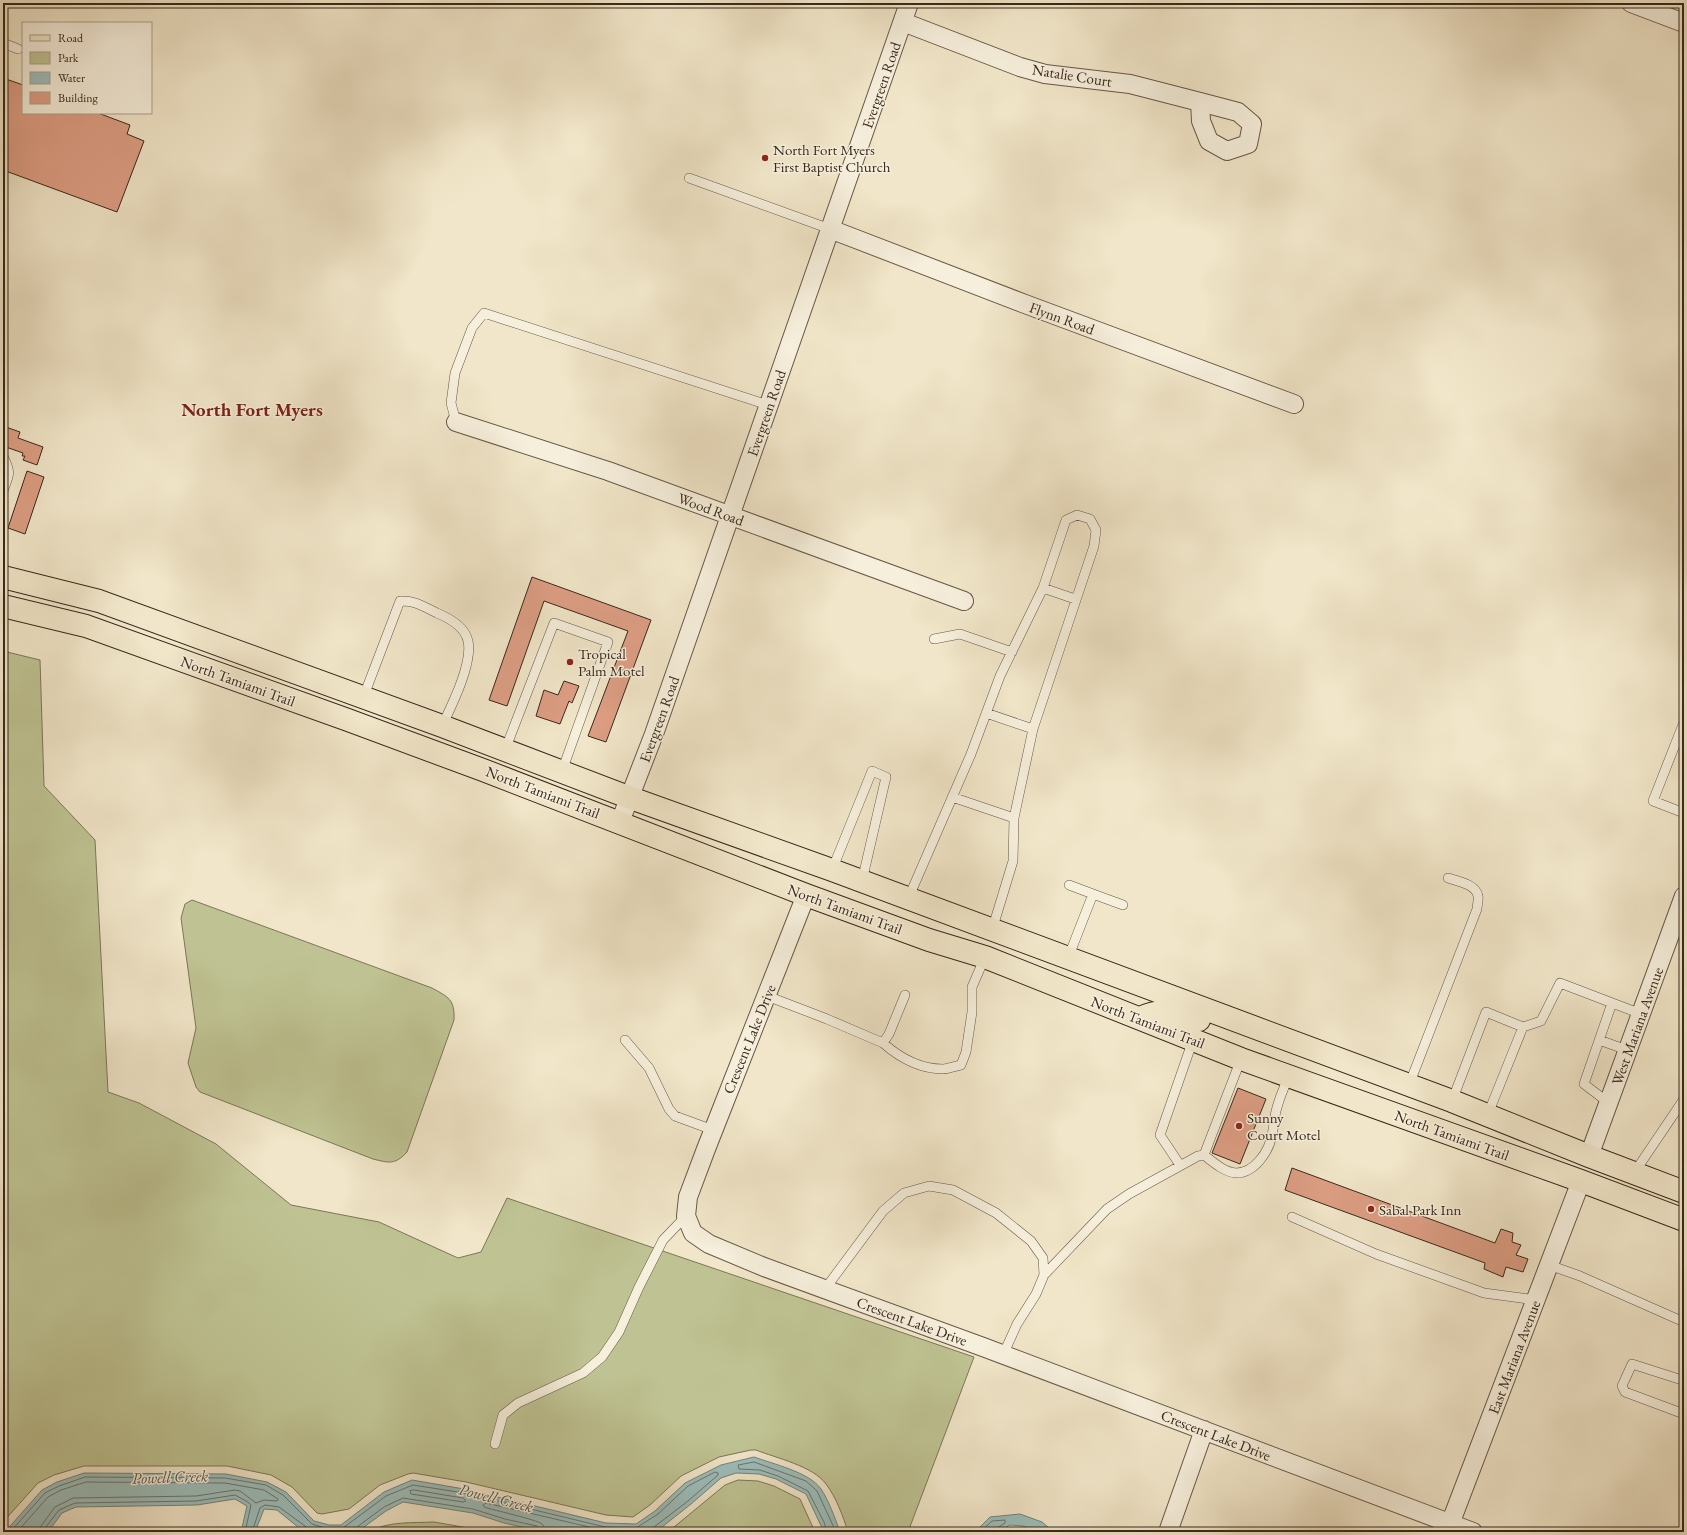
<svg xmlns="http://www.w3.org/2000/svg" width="1687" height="1535" font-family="'EB Garamond',serif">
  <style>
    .green { fill: #bfc393; stroke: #7c7657 }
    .water { fill: #9cbebc; stroke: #74827c }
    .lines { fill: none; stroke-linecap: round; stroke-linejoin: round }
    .shore { stroke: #6a736c; stroke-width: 1 }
    .building { fill: #dd9e84; stroke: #39281b }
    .lane-casing { stroke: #675846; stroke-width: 10 }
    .street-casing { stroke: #675846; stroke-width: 20 }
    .primary-casing { stroke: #39281b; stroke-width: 24 }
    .lane { stroke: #f6efdc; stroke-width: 9 }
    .street { stroke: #f6efdc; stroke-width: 18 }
    .primary { stroke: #f1e6c9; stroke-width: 22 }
    .poi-dot { fill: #8f2418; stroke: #f6efdc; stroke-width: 1.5 }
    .labels { text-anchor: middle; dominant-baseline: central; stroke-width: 3; stroke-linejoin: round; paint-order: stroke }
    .street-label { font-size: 15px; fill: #39281b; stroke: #f6efdc }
    .poi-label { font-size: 15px; fill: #39281b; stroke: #f6efdc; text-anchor: start }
    .water-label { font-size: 16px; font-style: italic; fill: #57554b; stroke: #f6efdc }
    .district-label { font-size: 19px; font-weight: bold; fill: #7a1f14; stroke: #f6efdc }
  </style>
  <rect width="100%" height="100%" fill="#f1e6c9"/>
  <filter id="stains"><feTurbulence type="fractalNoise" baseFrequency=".005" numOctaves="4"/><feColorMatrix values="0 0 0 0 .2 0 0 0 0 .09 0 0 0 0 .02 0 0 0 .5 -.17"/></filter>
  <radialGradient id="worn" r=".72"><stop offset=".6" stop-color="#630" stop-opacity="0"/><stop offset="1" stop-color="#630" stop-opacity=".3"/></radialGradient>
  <!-- green -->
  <path class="green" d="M3 651 40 660 44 786 95 840 108 1092 139 1103 216 1144 291 1205 379 1222 458 1258 481 1252 507 1198 974 1357 908 1532H848C843 1516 836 1497 826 1484 813 1466 776 1458 756 1450H751L719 1457 681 1476 650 1505 633 1517 606 1515 466 1482 413 1473 408 1474 380 1485 349 1509 322 1514 317 1513 292 1487 271 1475 227 1466H84L54 1475 38 1483 3 1522Z
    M192 900 432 988C448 997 455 999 454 1020L407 1152C395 1165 389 1163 373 1159L200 1092 196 1087 188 1063 196 1028 181 918 185 904Z
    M738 1480 758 1481 774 1486 800 1499 815 1532H668L725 1485Z
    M434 1522 474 1529 482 1532H370C385 1521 415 1523 434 1522Z"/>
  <!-- water -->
  <path class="water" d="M754 1457C773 1464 809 1472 821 1489 829 1501 835 1518 840 1532H824L806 1494 776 1479 759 1474 736 1473 721 1478 691 1504 662 1527 653 1532H544L504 1523 473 1513 403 1502 386 1511 357 1532H304L277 1510 264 1509 255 1532H241L247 1506 235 1499 197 1505 76 1507 62 1513 48 1532H5L42 1490 57 1482 84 1473 226 1474 267 1482 286 1492 314 1521 329 1525H341L384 1492 412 1480 464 1489 606 1523 636 1524 655 1511 685 1483 721 1465Z
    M1020 1514 1042 1522 1054 1532H1036L1023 1526 1010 1525 997 1532H975L990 1517Z"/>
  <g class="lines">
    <!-- shore -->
    <path class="shore" d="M414 1490 463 1498 466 1501 463 1502 411 1494 410 1491Z
      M10 1532 45 1493 59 1486 85 1477 225 1478 266 1485 283 1495 312 1524 328 1529 343 1528 386 1496 413 1485 464 1493 605 1527 636 1528 658 1514 688 1486 715 1472 718 1473V1475L688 1501 654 1527 652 1532
      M17 1532 48 1497 61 1490 86 1482 225 1483 264 1490 278 1499 277 1501 264 1500 256 1503 240 1491 235 1490 196 1496 73 1498 55 1507 41 1526 40 1532
      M45 1532V1528L59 1510 75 1503 196 1501 235 1495 248 1502 251 1505 245 1532
      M252 1532 260 1508 265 1505 279 1507 305 1526 307 1532
      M355 1532 357 1527 384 1507 403 1498 473 1509 505 1519 537 1526 540 1532
      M545 1532C545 1529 544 1526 542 1524 538 1520 493 1510 484 1507L483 1505 486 1503 611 1532
      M827 1532 824 1522 808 1491 778 1476 760 1470 739 1469 738 1465 754 1462 806 1481 817 1491 836 1532
      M980 1532 992 1521 1005 1520V1523L997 1528 996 1532"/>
  </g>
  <!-- building -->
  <path class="building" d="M3 78 23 85V113H98L130 125 127 134 144 141 117 212 3 170Z
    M3 426 20 432 18 438 43 447 37 465 23 460 25 456H22L23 453 3 446Z
    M27 471 44 477 25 534 8 528Z
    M532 577 651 620 606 742 588 736 628 631 544 601 507 706 489 700Z
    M564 681 579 686 572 703 569 701 560 724 536 716 544 690 558 695Z
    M1238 1088 1266 1099 1240 1164 1212 1153Z
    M1292 1168 1495 1243 1501 1229 1513 1233 1512 1242 1521 1245 1516 1255 1528 1259 1523 1272 1506 1267 1503 1277 1484 1269 1485 1263 1285 1190Z"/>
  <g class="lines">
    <defs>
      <path id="lane" d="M3 43 18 49
        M689 178 830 229
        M456 422 451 403 455 373 472 328 484 313 768 405
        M3 456C11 472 10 474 3 491
        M1043 588 1075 599
        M934 639 960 634 1012 652
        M363 698 400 601C415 600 424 607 437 613 449 618 465 627 468 641 473 663 452 705 442 726
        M986 713 1033 729
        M1684 722 1653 801 1684 813
        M505 750 554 623 608 642 562 771
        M952 797 1014 818
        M832 870 872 771 886 777 862 881
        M1069 885 1093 894
        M908 899 971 754 1000 676 1043 588 1066 520 1077 515 1090 519 1096 530 1094 546 1033 729 1014 818 1013 861 992 930
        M1068 958 1093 894 1123 905
        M905 995 889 1034 883 1043C900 1058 920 1069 943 1069 948 1069 955 1066 961 1065L966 1052 972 1012V987L985 957
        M767 996 827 1019 883 1043
        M1523 1027 1541 1021 1560 983 1641 1014
        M625 1040 649 1068 669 1109 675 1116 713 1130
        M1599 1040 1627 1050
        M1409 1085 1477 909C1477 905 1479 900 1478 896 1476 884 1457 881 1448 878
        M1452 1101 1486 1012 1523 1027 1488 1114
        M1609 1103 1584 1084 1612 1003
        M1204 1155 1241 1059
        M1180 1165 1160 1135 1193 1040
        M1634 1173 1684 1099
        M1292 1217 1376 1254 1484 1293 1536 1300
        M1549 1265 1580 1276 1684 1322
        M1044 1275 1107 1209 1129 1194 1198 1156 1204 1155C1213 1162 1224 1172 1236 1173 1255 1173 1269 1151 1272 1135 1274 1127 1274 1119 1276 1111 1279 1099 1284 1087 1289 1076
        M825 1289 883 1211 904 1193 929 1186 953 1190 996 1213 1031 1241 1043 1258 1044 1275 1036 1294 1017 1324 1003 1355
        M1684 1374 1682 1380 1632 1364 1622 1386 1625 1392 1684 1414
        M495 1444 503 1415 518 1403 583 1373 602 1357 619 1332 639 1287 663 1240 686 1216"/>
      <path id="street" d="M1631 3 1684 23
        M903 22 1020 67 1045 74 1130 84 1200 102
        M1200 102 1238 112 1252 124 1248 144 1227 151 1209 141 1201 121Z
        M830 229 1025 304 1294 404
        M456 422 608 471 964 601
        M620 822 654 734 909 3
        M806 895 706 1149 688 1197 686 1216 693 1233 709 1244 764 1267 983 1347 1473 1532
        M1589 1156 1684 896
        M1168 1532 1204 1430
        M1447 1532 1581 1181"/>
      <path id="primary" d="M3 577 99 601 442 726 628 797 832 870 1452 1101 1589 1156 1684 1192
        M3 606 86 626 348 720 483 770 806 895 929 940 985 957 1241 1059 1581 1181 1684 1220
        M1140 1018C1163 1007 1175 1013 1199 1020"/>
    </defs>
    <!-- lane casing -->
    <use href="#lane" class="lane-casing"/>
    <!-- street casing -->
    <use href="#street" class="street-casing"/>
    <!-- primary casing -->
    <use href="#primary" class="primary-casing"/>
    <!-- lane -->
    <use href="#lane" class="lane"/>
    <!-- street -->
    <use href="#street" class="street"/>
    <!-- primary -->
    <use href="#primary" class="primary"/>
  </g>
  <!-- markers -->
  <g class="poi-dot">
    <circle cx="765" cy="158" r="4"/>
    <circle cx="570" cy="662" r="4"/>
    <circle cx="1239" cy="1126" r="4"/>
    <circle cx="1371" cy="1209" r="4"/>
  </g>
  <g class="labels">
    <!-- street labels -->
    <g class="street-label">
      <text transform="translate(1072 75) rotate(9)">Natalie Court</text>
      <text transform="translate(881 85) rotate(-71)">Evergreen Road</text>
      <text transform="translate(1062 318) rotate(20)">Flynn Road</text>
      <text transform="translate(766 413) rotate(-71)">Evergreen Road</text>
      <text transform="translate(711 509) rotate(20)">Wood Road</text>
      <text transform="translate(238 681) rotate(20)">North Tamiami Trail</text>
      <text transform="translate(659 719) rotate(-70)">Evergreen Road</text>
      <text transform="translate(543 792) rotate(21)">North Tamiami Trail</text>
      <text transform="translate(845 909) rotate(20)">North Tamiami Trail</text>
      <text transform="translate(1148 1022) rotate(21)">North Tamiami Trail</text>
      <text transform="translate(1637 1026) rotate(-70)">West Mariana Avenue</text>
      <text transform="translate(749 1039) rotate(-68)">Crescent Lake Drive</text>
      <text transform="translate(1452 1135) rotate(20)">North Tamiami Trail</text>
      <text transform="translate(912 1321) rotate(20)">Crescent Lake Drive</text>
      <text transform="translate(1514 1357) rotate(-69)">East Mariana Avenue</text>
      <text transform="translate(1216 1435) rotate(21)">Crescent Lake Drive</text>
    </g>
    <!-- poi labels -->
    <g class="poi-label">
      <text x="773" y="149">North Fort Myers<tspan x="773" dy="17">First Baptist Church</tspan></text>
      <text x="578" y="653">Tropical<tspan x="578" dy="17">Palm Motel</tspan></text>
      <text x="1247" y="1117">Sunny<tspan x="1247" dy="17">Court Motel</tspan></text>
      <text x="1379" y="1209">Sabal Park Inn</text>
    </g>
    <!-- water labels -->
    <g class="water-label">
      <text transform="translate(170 1477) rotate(-2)">Powell Creek</text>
      <text transform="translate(496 1498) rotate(14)">Powell Creek</text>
    </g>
    <!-- district labels -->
    <g class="district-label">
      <text x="252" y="409">North Fort Myers</text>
    </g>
  </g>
  <!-- margin -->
  <rect width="1687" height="1535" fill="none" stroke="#f1e6c9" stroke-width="16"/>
  <rect x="4" y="4" width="1679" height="1527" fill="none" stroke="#39281b" stroke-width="2"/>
  <rect x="8" y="8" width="1671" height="1519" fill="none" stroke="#39281b"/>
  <!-- legend -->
  <rect x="22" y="22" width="130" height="92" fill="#f6efdc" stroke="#aa9f8f"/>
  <rect x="30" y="35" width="20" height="6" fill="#f1e6c9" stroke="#aa9f8f"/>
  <text x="58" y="42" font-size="12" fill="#39281b">Road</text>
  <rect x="30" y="52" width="20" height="12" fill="#bfc393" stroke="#aa9f8f"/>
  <text x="58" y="62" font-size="12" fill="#39281b">Park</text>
  <rect x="30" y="72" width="20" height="12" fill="#9cbebc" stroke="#aa9f8f"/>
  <text x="58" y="82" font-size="12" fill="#39281b">Water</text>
  <rect x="30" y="92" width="20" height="12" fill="#dd9e84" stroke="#aa9f8f"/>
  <text x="58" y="102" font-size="12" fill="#39281b">Building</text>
  <rect width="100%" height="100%" filter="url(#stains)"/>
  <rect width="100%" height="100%" fill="url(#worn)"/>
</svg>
